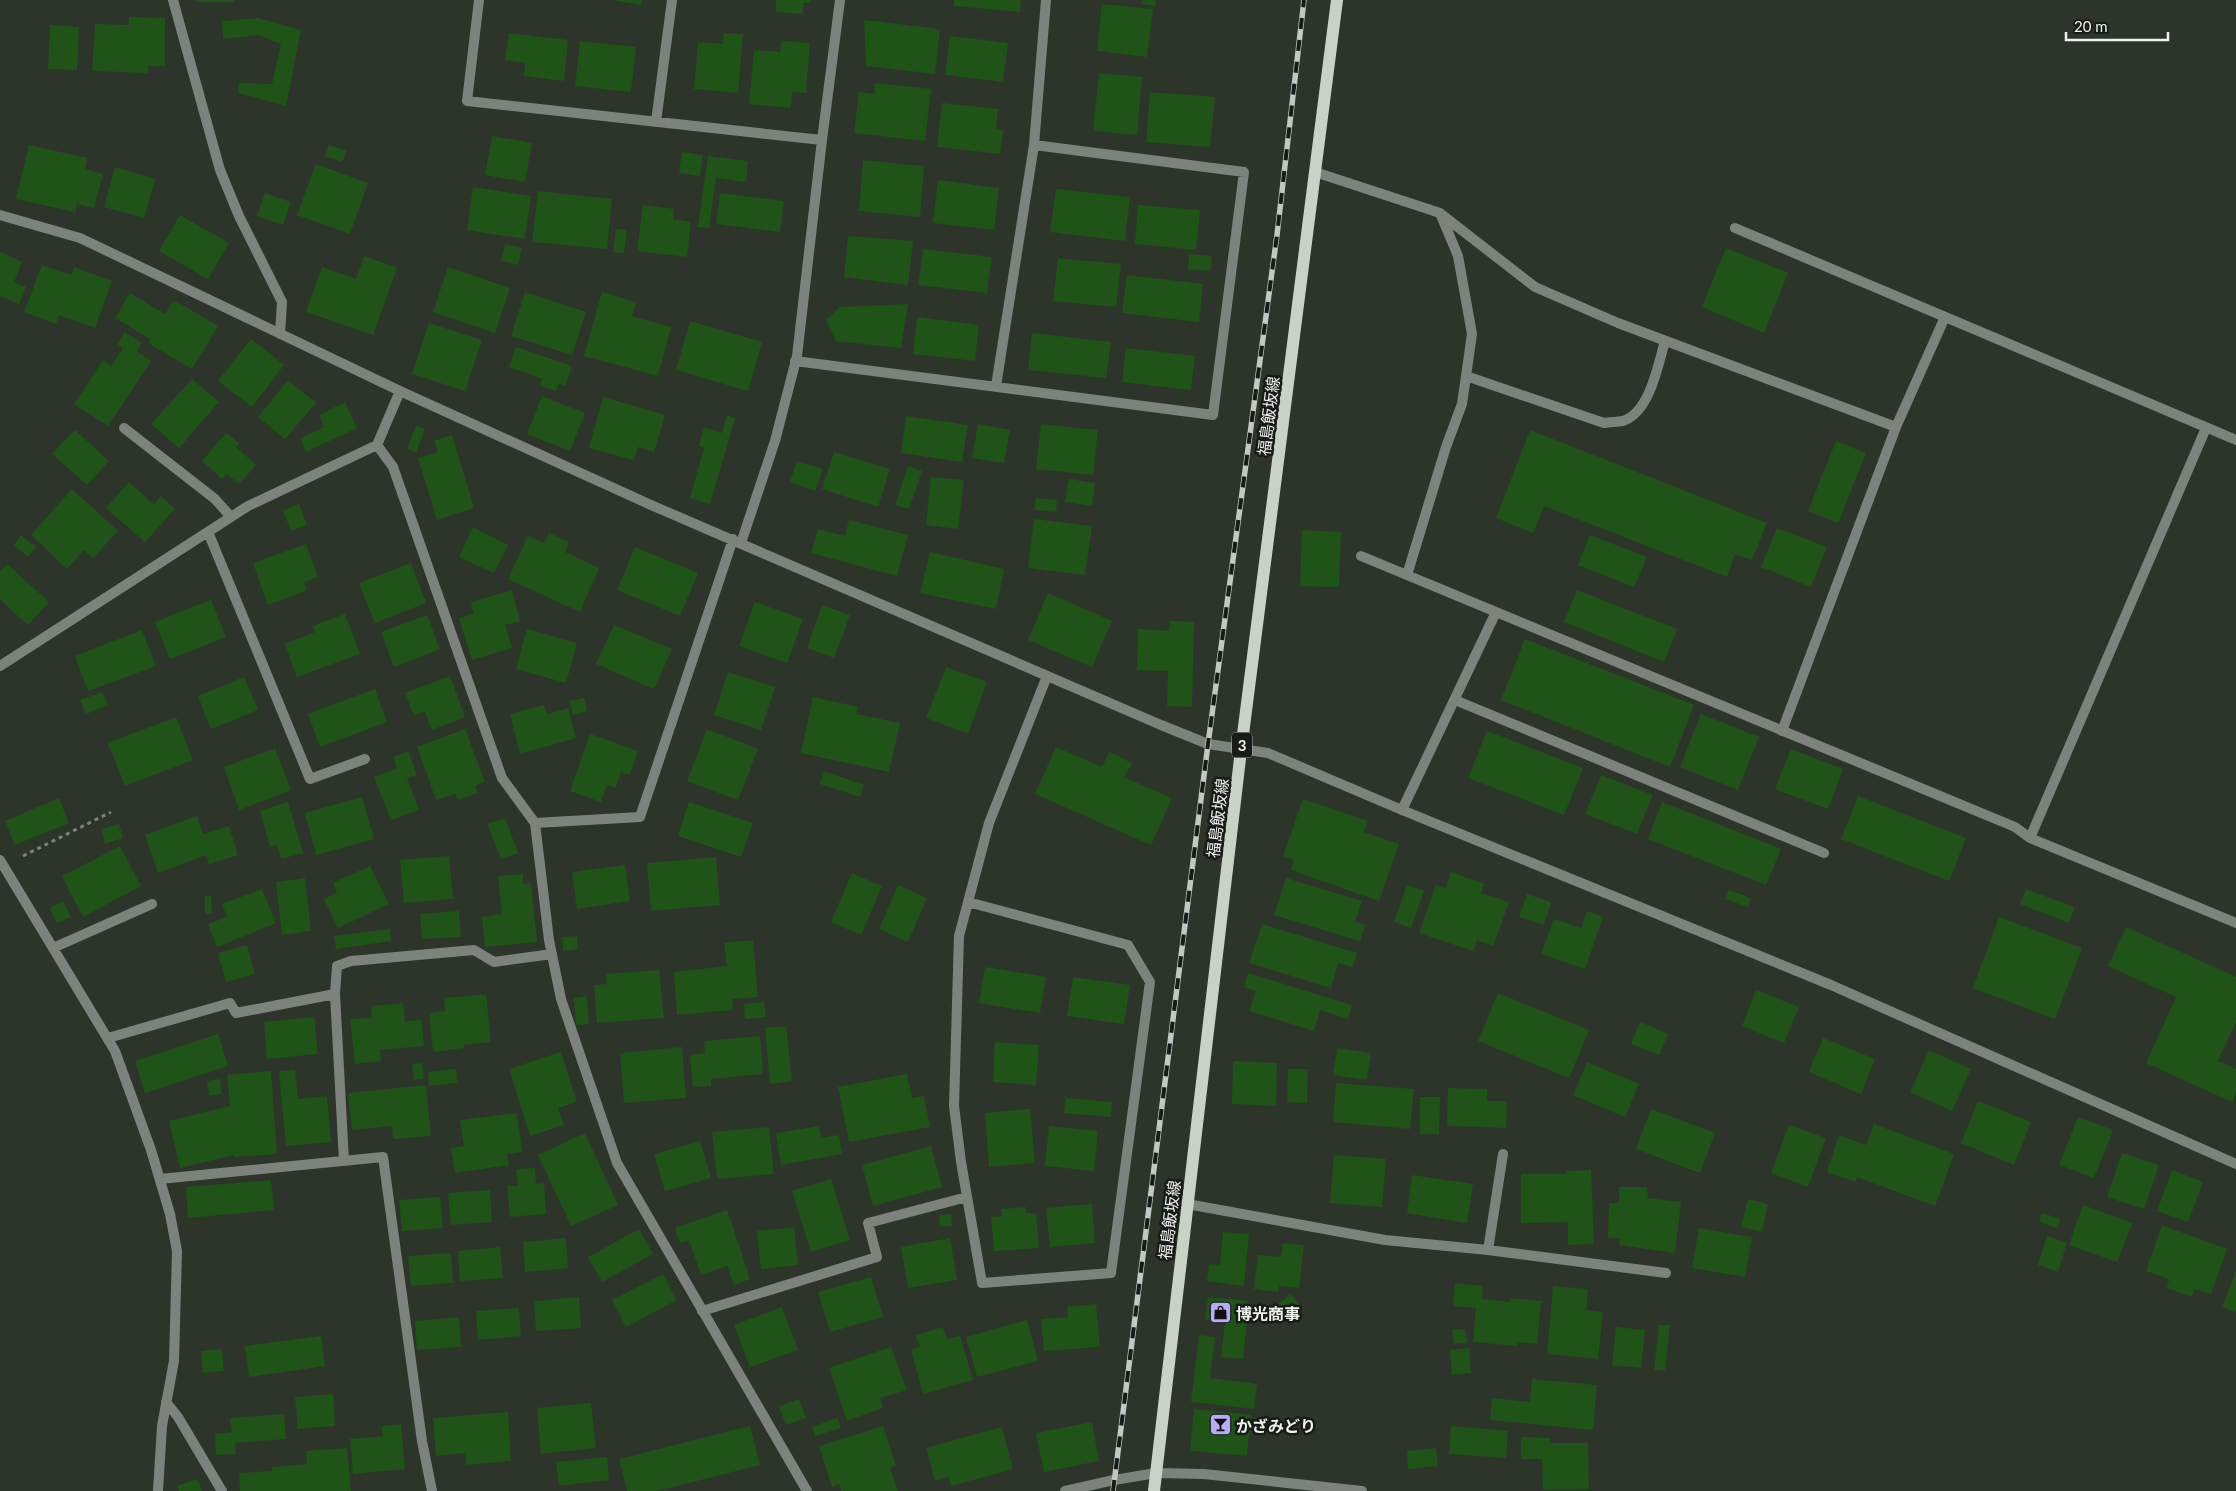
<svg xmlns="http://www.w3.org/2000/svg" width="2236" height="1491" font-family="Lato,'Noto Sans JP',sans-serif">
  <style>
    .building { fill: #1f5317 }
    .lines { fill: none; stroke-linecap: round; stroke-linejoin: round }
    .path { stroke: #7c827a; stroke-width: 3; stroke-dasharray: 4 4; stroke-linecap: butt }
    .lane { stroke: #7e827d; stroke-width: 10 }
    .street { stroke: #7e827d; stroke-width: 10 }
    .primary { stroke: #c9d2c7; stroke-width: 12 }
    .rail-casing { stroke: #c3c8c1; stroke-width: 5.5 }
    .rail { stroke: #181b17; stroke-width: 4; stroke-dasharray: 11; stroke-linecap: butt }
    .labels { text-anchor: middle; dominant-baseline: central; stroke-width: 5; stroke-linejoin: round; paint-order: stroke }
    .shield { fill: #181b17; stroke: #adb2ac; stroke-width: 1 }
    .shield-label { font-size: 15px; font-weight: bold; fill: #edf2ec }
    .street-label { font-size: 16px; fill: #edf2ec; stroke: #181b17 }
    .poi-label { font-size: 16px; font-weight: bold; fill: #edf2ec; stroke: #181b17; text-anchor: start }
  </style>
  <rect width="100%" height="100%" fill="#2d352b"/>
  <!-- building -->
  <path class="building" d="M196 0H235V2H197Z
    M611 0H642L641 5Z
    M776 0H811V3H804L802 14 776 12Z
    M954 0H1021L1020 12 954 6Z
    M1142 0H1156L1155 6 1141 4Z
    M1102 4 1153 9 1147 57 1097 51Z
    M129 17 165 18V66H148V73L92 71 95 24 129 25Z
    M258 18 301 30 286 106 238 93 239 83 272 84 281 44 259 35 223 39 222 21Z
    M864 20 940 29 935 74 866 66Z
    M50 25 79 27 77 70 48 69Z
    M509 33 568 40 564 81 524 76 525 63 505 60Z
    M724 33 743 34 738 93 694 89 698 42 723 44Z
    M950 36 1008 43 1003 82 945 75Z
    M580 41 636 47 631 92 575 86Z
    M782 41 810 43 806 93 792 92 791 108 749 104 754 50 780 52Z
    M1099 73 1142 77 1137 135 1093 131Z
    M875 83 931 89 925 141 854 133 859 92 874 94Z
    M1150 92 1215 97 1210 147 1146 142Z
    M942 103 998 109 996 129 1003 130 1000 154 937 147Z
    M492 136 532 143 525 182 485 175Z
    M29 145 87 158 85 169 103 174 94 208 77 204 75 212 16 199Z
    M329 145 347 151 342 162 325 156Z
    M682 152 703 155 700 176 679 173Z
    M708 156 748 161 746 182 716 178 709 228 698 227Z
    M863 160 924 166 920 217 859 211Z
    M316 164 368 183 350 234 297 215Z
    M115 167 155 179 144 218 104 207Z
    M938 180 999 188 994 230 933 223Z
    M473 187 531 196 525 239 467 230Z
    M1056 189 1130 197 1125 241 1050 232Z
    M538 191 612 199 607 249 532 242Z
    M265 193 291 202 283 225 257 216Z
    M720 193 784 201 780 232 716 224Z
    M643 205 674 209 673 219 691 222 687 257 637 251Z
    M1138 205 1200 210 1196 250 1135 244Z
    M180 215 229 243 208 279 159 251Z
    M616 229 627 230 624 253 613 252Z
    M848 236 913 241 908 285 844 277Z
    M505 244 522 248 518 265 501 261Z
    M1726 248 1788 273 1764 333 1702 307Z
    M923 249 992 257 987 293 918 285Z
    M0 252 22 262 14 282 26 287 19 304 0 296Z
    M1189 254 1212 256 1210 271 1188 269Z
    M364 256 397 268 373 335 306 312 322 267 356 279Z
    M1058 258 1121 264 1116 307 1053 301Z
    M42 265 71 275 74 267 112 281 95 328 59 315 56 324 24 312Z
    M448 267 510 288 495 333 433 312Z
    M1127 275 1203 284 1199 322 1122 313Z
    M525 292 586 312 572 355 511 336Z
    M602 292 636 302 632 316 671 327 658 376 584 356Z
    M130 293 165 314 174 300 218 326 192 369 148 343 150 339 115 318Z
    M908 304 901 348 836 341 826 320 840 307Z
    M917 317 979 325 975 361 913 354Z
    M690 321 762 342 748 391 676 370Z
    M429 323 482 340 465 391 412 374Z
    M125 332 142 343 137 351 151 361 108 426 74 404 103 360 111 366 123 348 117 344Z
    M1032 333 1111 342 1106 378 1028 370Z
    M251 339 284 365 252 407 218 381Z
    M516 347 572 366 565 386 559 384 556 391 540 386 542 379 509 367Z
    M1126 348 1195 356 1191 390 1122 382Z
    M192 379 219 402 179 448 151 424Z
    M288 380 316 403 285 439 258 417Z
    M542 396 585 413 570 451 527 434Z
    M603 397 665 415 654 452 638 447 634 460 589 448Z
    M345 402 357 428 306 452 300 438 324 427 319 415Z
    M727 415 735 418 710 504 690 498 704 448 699 446 704 427 722 433Z
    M906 416 968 425 962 462 901 453Z
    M978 424 1010 430 1004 463 972 458Z
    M1041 424 1098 430 1093 475 1036 469Z
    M416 426 425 429 416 453 407 449Z
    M75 430 109 461 87 485 52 454Z
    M1530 430 1767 523 1752 560 1735 554 1727 577 1544 506 1533 533 1496 518Z
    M226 433 239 443 236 447 256 465 239 484 227 474 222 479 202 461Z
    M452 435 474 508 437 520 418 458 438 452 434 441Z
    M1836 441 1866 453 1838 523 1808 511Z
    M834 452 890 469 878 507 822 489Z
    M797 461 823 469 815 491 790 482Z
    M908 466 922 471 909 509 895 505Z
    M931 477 964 480 958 529 926 525Z
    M1069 479 1095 483 1092 506 1065 502Z
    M129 482 154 505 161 496 175 509 145 542 106 508Z
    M72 489 118 531 93 558 84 550 67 569 31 535Z
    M1036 498 1057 500 1056 512 1034 510Z
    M299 504 307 525 291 531 283 510Z
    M1034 519 1092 526 1085 575 1028 568Z
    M849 520 908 535 897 576 811 553 818 529 845 536Z
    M473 527 508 545 494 573 459 557Z
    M1777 528 1827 547 1811 587 1761 567Z
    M1302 530 1341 532 1339 587 1300 586Z
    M549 533 569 542 565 552 599 568 580 612 508 579 528 536 544 543Z
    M21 535 36 547 28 557 14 545Z
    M1590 535 1647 557 1634 587 1578 565Z
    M306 544 318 577 304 582 307 590 268 605 253 563Z
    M635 547 698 573 680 616 617 590Z
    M930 552 1004 569 996 609 920 593Z
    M411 563 426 603 375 623 359 583Z
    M7 564 49 602 28 625 0 600V571Z
    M512 590 520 621 505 625 512 648 472 660 459 618 474 614 471 602Z
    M1577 590 1677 629 1664 662 1564 622Z
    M1048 593 1112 621 1092 667 1028 640Z
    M211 600 226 637 170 659 155 622Z
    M755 602 803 619 787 663 739 646Z
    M822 605 850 615 834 658 807 648Z
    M345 614 360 654 297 677 285 644 315 632 313 626Z
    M427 615 440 649 394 667 381 632Z
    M1170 621 1194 622 1192 707 1167 706 1168 671 1137 670 1138 629 1169 631Z
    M614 625 672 649 654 689 596 664Z
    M527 629 577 643 566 683 516 669Z
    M142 630 156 666 88 691 75 656Z
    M1525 639 1694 705 1670 767 1501 700Z
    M946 667 987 682 968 734 926 718Z
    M728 672 775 687 761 730 714 715Z
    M450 676 465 717 432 730 425 711 414 716 405 693Z
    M244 677 258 710 211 729 198 696Z
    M375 689 387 722 320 747 308 714Z
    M102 692 108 705 86 714 80 700Z
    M813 697 858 707 856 714 900 723 889 772 801 753Z
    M584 698 587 711 573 715 570 701Z
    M544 705 547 714 568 708 576 738 520 754 510 714Z
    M1701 714 1759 737 1738 790 1680 767Z
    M176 717 193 760 125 786 108 743Z
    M465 729 485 782 475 786 478 793 458 800 455 794 436 800 417 747Z
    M707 729 758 749 738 800 687 781Z
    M1487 731 1583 768 1564 815 1468 778Z
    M590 734 638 751 630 775 621 772 615 788 607 785 601 802 570 791Z
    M1056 747 1102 767 1109 752 1132 763 1124 777 1172 798 1151 845 1035 794Z
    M275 748 291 790 239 810 224 767Z
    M1791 749 1843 769 1828 809 1775 789Z
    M408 751 417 775 407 778 419 810 391 820 374 777 397 768 393 757Z
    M824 771 864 785 860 797 820 784Z
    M1601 775 1653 795 1637 834 1585 814Z
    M1858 796 1966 838 1949 881 1841 839Z
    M362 797 374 839 316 855 305 813Z
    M59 798 69 823 15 845 5 821Z
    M1303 799 1368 821 1363 832 1399 844 1379 901 1291 870 1294 860 1283 856Z
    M288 802 303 853 281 859 277 845 270 847 260 811Z
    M689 802 753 823 741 857 678 836Z
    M1662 802 1781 849 1766 885 1648 839Z
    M197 816 203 834 229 826 238 855 209 864 206 855 158 873 145 835Z
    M505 818 518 853 501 859 487 824Z
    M119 824 123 838 105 844 101 829Z
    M120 846 141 886 83 917 62 876Z
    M449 856 453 899 404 903 400 860Z
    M716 857 720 905 651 911 647 863Z
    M625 865 630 901 577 909 572 872Z
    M370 866 389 904 338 928 324 899 337 892 333 883Z
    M1451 872 1484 884 1481 893 1509 902 1493 946 1477 940 1473 951 1419 933 1436 885 1446 888Z
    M852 873 882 886 861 935 831 922Z
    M523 874V884L531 883 537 942 485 947 482 917 502 914 498 876Z
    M305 878 311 931 282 935 276 882Z
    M1286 878 1362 901 1355 922 1365 925 1360 941 1274 915Z
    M898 885 927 898 908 942 879 929Z
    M1407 885 1424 891 1411 928 1394 922Z
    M262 889 276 923 217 947 208 924 227 917 222 904Z
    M2026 889 2075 907 2069 923 2020 904Z
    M1729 890 1751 898 1748 907 1725 899Z
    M1527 894 1551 902 1544 925 1519 917Z
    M205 896H211L212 914H205Z
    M63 901 71 917 57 923 50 908Z
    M459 911 461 937 422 939 420 914Z
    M1587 911 1603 917 1585 969 1541 954 1554 919 1581 928Z
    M1999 917 2082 948 2055 1019 1973 988Z
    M1262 924 1357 953 1353 967 1338 963 1331 988 1249 963Z
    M2126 927 2236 977V1022L2218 1061 2236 1069V1093L2232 1102 2146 1063 2176 997 2108 966Z
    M390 929 391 941 336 949 334 936Z
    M577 936 578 949 563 951 562 937Z
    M753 940 758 997 732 999 733 1010 677 1015 674 972 727 966 724 943Z
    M247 945 255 974 226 982 218 953Z
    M985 967 1046 977 1040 1013 979 1003Z
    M659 970 664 1018 597 1023 594 985 607 984 606 974Z
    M1248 973 1352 1005 1348 1019 1320 1010 1314 1031 1249 1011 1256 991 1244 987Z
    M1073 977 1130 985 1124 1024 1067 1016Z
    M1756 990 1799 1007 1784 1043 1742 1026Z
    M1498 993 1589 1030 1569 1078 1478 1041Z
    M486 994 491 1042 464 1045V1048L433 1052 429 1013 445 1011 444 998Z
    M587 996 589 1024 576 1025 574 998Z
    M764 1002 766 1017 745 1019 744 1004Z
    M403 1003 405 1021 421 1020 424 1046 380 1050 381 1061 355 1064 350 1019 372 1018 371 1006Z
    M314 1017 318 1054 267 1059 264 1022Z
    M1640 1022 1668 1034 1659 1055 1631 1044Z
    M786 1026 792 1081 770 1084 765 1028Z
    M218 1034 228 1066 145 1093 135 1061Z
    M760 1036 763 1074 711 1079V1086L693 1087 690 1055 705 1053 704 1041Z
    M1823 1038 1875 1059 1861 1094 1809 1072Z
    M995 1042 1039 1045 1036 1085 993 1082Z
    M682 1047 686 1098 624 1103 620 1053Z
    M1337 1048 1371 1053 1367 1080 1333 1075Z
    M1929 1050 1971 1069 1952 1111 1910 1092Z
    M561 1052 577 1102 558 1108 564 1125 530 1136 509 1069Z
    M1233 1061 1277 1063 1276 1106 1232 1104Z
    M1587 1062 1639 1084 1625 1117 1573 1095Z
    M422 1063 424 1079 414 1080 412 1064Z
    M456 1069 457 1083 429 1086 428 1072Z
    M1288 1069H1308L1307 1103 1287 1102Z
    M295 1070 298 1099 327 1096 331 1142 286 1146 279 1071Z
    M271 1071 277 1154 234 1157V1155L180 1168 169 1121 230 1106 227 1075Z
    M907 1074 912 1098 924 1096 930 1127 849 1142 838 1087Z
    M220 1079 222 1094 209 1096 207 1081Z
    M1336 1083 1414 1089 1410 1129 1333 1122Z
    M426 1085 431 1136 393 1139 392 1126 352 1130 348 1093Z
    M1448 1088 1487 1089V1101H1507L1506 1128 1447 1126Z
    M1420 1097H1440L1439 1134H1420Z
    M1066 1098 1112 1102 1111 1117 1064 1113Z
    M1978 1101 2031 1122 2014 1165 1961 1143Z
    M1030 1109 1035 1163 989 1167 985 1113Z
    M1651 1109 1715 1133 1700 1173 1636 1149Z
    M517 1113 522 1152 507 1154 509 1165 455 1173 451 1148 464 1146 460 1120Z
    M2078 1117 2113 1130 2094 1178 2059 1165Z
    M1874 1124 1954 1154 1935 1206 1857 1177 1856 1182 1827 1172 1839 1135 1866 1145Z
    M1789 1125 1826 1138 1808 1187 1771 1173Z
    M819 1126 821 1138 839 1135 842 1154 781 1165 776 1133Z
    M1049 1126 1098 1131 1094 1171 1045 1166Z
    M769 1127 774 1174 717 1179 712 1132Z
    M585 1133 618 1205 571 1226 538 1155Z
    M700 1141 711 1178 665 1191 654 1154Z
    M931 1146 942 1187 873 1206 862 1165Z
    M2122 1153 2159 1165 2144 1209 2107 1197Z
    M1334 1155 1386 1159 1382 1207 1330 1203Z
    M535 1168 536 1184 544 1183 546 1214 510 1217 507 1186H518L516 1169Z
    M1591 1170 1594 1244 1568 1245V1222L1521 1223V1174H1566V1171Z
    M2172 1170 2203 1182 2188 1222 2157 1211Z
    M1412 1175 1473 1184 1467 1223 1407 1213Z
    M831 1179 850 1240 811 1252 792 1191Z
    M271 1180 274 1210 188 1218 186 1187Z
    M1619 1187H1647L1648 1198 1681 1202 1675 1253 1619 1245 1620 1238H1608L1609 1203H1619Z
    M490 1190 492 1222 451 1225 448 1193Z
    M440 1197 443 1228 402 1231 399 1200Z
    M1748 1199 1768 1204 1762 1232 1741 1227Z
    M1092 1204 1095 1243 1050 1247 1046 1208Z
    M2083 1205 2132 1223 2117 1262 2069 1245Z
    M1026 1207V1213H1036L1039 1248 994 1251 991 1217 1002 1216 1001 1209Z
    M727 1210 750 1279 734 1285 727 1266 701 1275 689 1240 680 1243 675 1228Z
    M2042 1213 2061 1219 2057 1228 2039 1222Z
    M951 1214 952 1226 940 1227 939 1215Z
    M2162 1225 2227 1249 2211 1294 2195 1289 2192 1297 2167 1288 2169 1279 2146 1271Z
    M794 1227 798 1265 761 1269 757 1231Z
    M1699 1228 1752 1237 1745 1277 1692 1268Z
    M639 1229 653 1254 602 1282 588 1257Z
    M1223 1232 1249 1234 1244 1286 1207 1281 1209 1264 1220 1265Z
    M2047 1236 2067 1243 2058 1272 2038 1265Z
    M566 1238 568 1268 525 1272 523 1242Z
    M950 1238 957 1280 908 1288 901 1247Z
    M1283 1243 1304 1245 1299 1288 1279 1286V1292L1254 1289 1258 1255 1281 1257Z
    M500 1247 503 1278 460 1281 458 1251Z
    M451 1253 453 1283 411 1286 408 1256Z
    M2236 1271V1312L2222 1307Z
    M663 1274 677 1300 626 1327 612 1300Z
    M871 1277 883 1317 830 1332 818 1292Z
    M1455 1283 1483 1286 1482 1299 1510 1302V1298L1541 1301 1537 1344 1517 1342V1346L1473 1342 1476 1308 1453 1306Z
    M1553 1286 1588 1289 1586 1310 1603 1312 1598 1359 1547 1354Z
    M1291 1294 1299 1305 1283 1318 1274 1307Z
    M579 1297 581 1328 536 1331 534 1301Z
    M1208 1297 1249 1301 1243 1359 1221 1357 1225 1323 1205 1320Z
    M1096 1304 1100 1347 1044 1351 1041 1319 1068 1317 1067 1307Z
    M782 1307 798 1350 750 1367 734 1325Z
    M519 1308 521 1336 478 1340 476 1311Z
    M459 1317 461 1347 417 1350 415 1321Z
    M1027 1320 1038 1361 977 1377 966 1337Z
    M1659 1325H1670L1665 1370H1654Z
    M943 1327 947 1339 960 1336 973 1380 923 1394 911 1349 920 1347 916 1335Z
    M1616 1327 1645 1330 1641 1368 1612 1365Z
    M1465 1329 1467 1343 1454 1344 1452 1330Z
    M1199 1335 1215 1337 1210 1378 1257 1384 1254 1409 1191 1402Z
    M321 1336 325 1366 249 1377 245 1346Z
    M891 1347 907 1390 880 1398 883 1408 847 1421 829 1368Z
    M1469 1348 1471 1373 1452 1375 1450 1350Z
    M222 1349 224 1371 203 1373 201 1351Z
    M1532 1379 1597 1385 1593 1430 1490 1420 1492 1398 1530 1402Z
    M333 1394 335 1426 298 1429 295 1397Z
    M799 1399 806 1418 786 1425 779 1406Z
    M591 1403 596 1448 541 1454 537 1408Z
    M1194 1409 1251 1415 1247 1456 1190 1451Z
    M508 1412 511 1461 466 1465 465 1453 436 1456 433 1418Z
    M284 1414 286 1439 235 1443 236 1454 216 1455 215 1434 232 1432 230 1418Z
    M837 1418 841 1428 815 1436 812 1427Z
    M1092 1422 1099 1461 1044 1472 1036 1433Z
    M401 1424 405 1469 353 1474 350 1439 383 1436 382 1426Z
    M750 1426 760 1465 657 1491H627L619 1459Z
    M883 1426 896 1466 890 1468 898 1491H841L839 1484 832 1487 819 1446Z
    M1451 1426 1508 1431 1506 1458 1449 1454Z
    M1002 1427 1013 1469 951 1486 948 1477 935 1481 926 1448Z
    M1521 1437 1550 1438V1443H1588L1589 1489 1543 1490 1542 1459H1521Z
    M347 1448 351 1491H240L239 1473 272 1471V1467L307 1464 306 1451Z
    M1436 1448 1438 1466 1408 1469 1407 1451Z
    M607 1457 609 1480 559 1486 556 1462Z
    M198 1479 202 1491H179L177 1486Z"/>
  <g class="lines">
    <!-- path -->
    <path class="path" d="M23 856 111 812"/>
    <!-- lane -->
    <path class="lane" d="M1315 172 1440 213 1458 256 1472 334 1462 404 1446 447 1407 575
      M1441 214 1535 287 1618 323 1896 427
      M1735 228 2236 440
      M1466 376 1604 423C1610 422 1617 422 1623 421 1650 412 1658 365 1665 341
      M1361 556 2015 827 2030 838 2236 923
      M1455 700 1824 853
      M1782 731 1896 427 1945 317
      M1402 810 1496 612
      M2030 838 2206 428"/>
    <!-- street -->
    <path class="street" d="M173 0 220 170 239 216 282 302 280 334
      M479 0 467 101 822 140 797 356 775 441 741 543
      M656 122 672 0
      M822 140 840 0
      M0 215 80 238 400 391 651 505 1161 725 1208 744 1268 753 1402 810 1831 985 2236 1164
      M795 361 1213 415 1244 172 1034 145
      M996 386 1034 145 1046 0
      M124 428 215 499 231 517
      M377 445 393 467 502 778 535 823 549 940 561 999 617 1163 807 1491
      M208 532 310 779 365 759
      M0 666 248 506 377 445 400 391
      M535 823 640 817 733 539
      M0 860 115 1051 151 1150 170 1214 177 1251 174 1361 162 1426 158 1491
      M968 902 1128 945 1150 982 1111 1273 982 1283 961 1162 954 1106 959 936 989 823 1047 676
      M53 948 152 904
      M108 1038 230 1003 236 1013 335 994
      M344 1161 335 994 337 966 351 961 474 950 494 962 552 954
      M160 1179 383 1157 422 1441 432 1491
      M1187 1204 1385 1240 1488 1250 1666 1273
      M1488 1250 1503 1154
      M702 1311 877 1257 868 1223 967 1197
      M166 1402 178 1417 222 1491
      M1065 1491 1114 1480 1156 1473 1204 1474 1362 1491"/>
    <!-- primary -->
    <path class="primary" d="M1154 1491 1241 750 1337 0"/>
    <defs>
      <path id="rail" d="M1113 1491 1208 744 1277 235 1304 0"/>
    </defs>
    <!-- rail casing -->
    <use href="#rail" class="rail-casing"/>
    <!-- rail -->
    <use href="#rail" class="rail"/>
  </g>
  <!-- icons -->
  <defs>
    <symbol id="shop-square" viewBox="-11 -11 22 22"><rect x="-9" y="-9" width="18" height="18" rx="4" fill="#b8abf7" stroke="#181b17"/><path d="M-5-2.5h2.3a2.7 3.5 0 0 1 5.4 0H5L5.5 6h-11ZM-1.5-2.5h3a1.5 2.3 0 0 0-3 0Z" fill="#111"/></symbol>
    <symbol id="bar-square" viewBox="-11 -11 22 22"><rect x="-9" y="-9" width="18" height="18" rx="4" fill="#b8abf7" stroke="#181b17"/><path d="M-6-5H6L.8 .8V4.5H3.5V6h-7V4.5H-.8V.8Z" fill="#111"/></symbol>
  </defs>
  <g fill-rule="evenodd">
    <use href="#shop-square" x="1208" y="1300" width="25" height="25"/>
    <use href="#bar-square" x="1208" y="1412" width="25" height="25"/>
  </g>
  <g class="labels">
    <!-- shield labels -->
    <rect class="shield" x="1232" y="732.5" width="20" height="25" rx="4"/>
    <g class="shield-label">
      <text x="1242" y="745">3</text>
    </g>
    <!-- street labels -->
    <g class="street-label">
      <text transform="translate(1268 416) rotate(-83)">福島飯坂線</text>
      <text transform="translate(1217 818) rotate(-83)">福島飯坂線</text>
      <text transform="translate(1169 1220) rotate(-83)">福島飯坂線</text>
    </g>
    <!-- poi labels -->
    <g class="poi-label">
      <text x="1236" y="1313">博光商事</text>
      <text x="1236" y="1425">かざみどり</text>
    </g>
  </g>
  <!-- scale -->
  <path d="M2066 32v8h102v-8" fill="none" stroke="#edf2ec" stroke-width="2.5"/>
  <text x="2074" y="32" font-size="15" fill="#edf2ec" stroke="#181b17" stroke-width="4" paint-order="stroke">20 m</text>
</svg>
